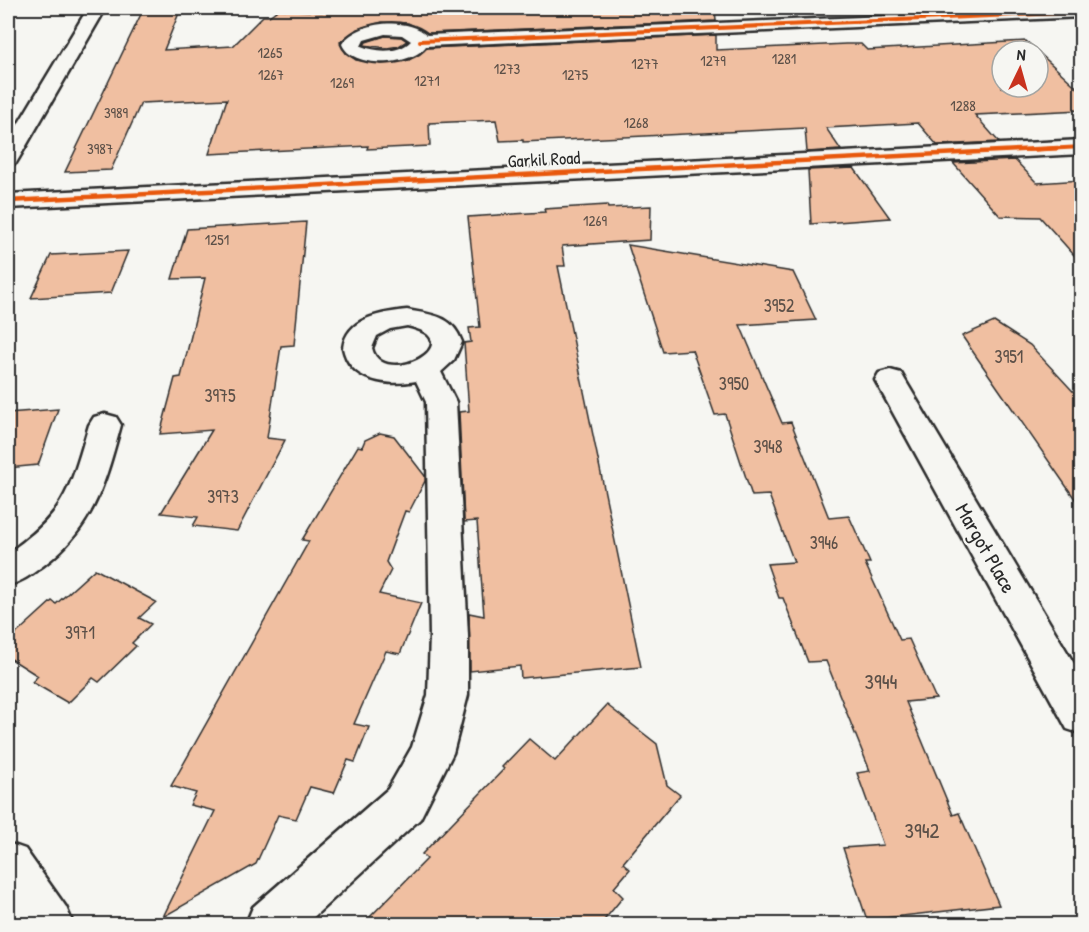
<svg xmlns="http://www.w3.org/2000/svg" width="1089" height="932" font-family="'Patrick Hand',sans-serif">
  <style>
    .building { fill: #f0bfa1; stroke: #2b2b2b; stroke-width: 1.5 }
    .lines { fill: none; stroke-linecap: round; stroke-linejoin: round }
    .minor-casing { stroke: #2b2b2b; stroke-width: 5 }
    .major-casing { stroke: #2b2b2b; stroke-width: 5 }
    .minor { fill: #f6f6f2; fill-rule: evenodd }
    .major { fill: #f6f6f2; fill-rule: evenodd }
    .cycleway-far1-casing { stroke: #f6f6f2; stroke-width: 6 }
    .cycleway-casing { stroke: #f6f6f2; stroke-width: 8 }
    .cycleway-far1 { stroke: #e8590c; stroke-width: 4 }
    .cycleway { stroke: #e8590c; stroke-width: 4.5 }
    .labels { text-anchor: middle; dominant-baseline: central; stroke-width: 4.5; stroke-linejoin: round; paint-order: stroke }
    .far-number-label { font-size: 15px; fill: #5c5048 }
    .far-street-label { font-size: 18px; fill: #2b2b2b; stroke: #f6f6f2 }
    .number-label { font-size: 18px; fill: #5c5048 }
    .street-label { font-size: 21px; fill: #2b2b2b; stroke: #f6f6f2 }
    .near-number-label { font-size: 21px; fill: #5c5048 }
  </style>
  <rect width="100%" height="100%" fill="#f6f6f2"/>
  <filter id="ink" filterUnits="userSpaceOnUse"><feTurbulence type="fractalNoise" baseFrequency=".0167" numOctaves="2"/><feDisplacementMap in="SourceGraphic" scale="12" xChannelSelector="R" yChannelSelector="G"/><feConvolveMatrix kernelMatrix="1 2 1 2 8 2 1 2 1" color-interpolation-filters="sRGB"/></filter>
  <g filter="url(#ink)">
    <!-- building -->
    <path class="building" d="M144 8H181L164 50 233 46 263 16H269L279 9 322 12V8H715L716 21 428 33 408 23 382 22 357 29 340 42 346 53 356 60 382 64 409 60 427 48 716 35V50L846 44H861L867 50 1026 41 1037 51H1002V87H1038V52L1082 92V110L975 115 999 142 937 145 918 123 826 128 841 150 807 152 805 128 523 142V140L500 141 496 120 429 123 430 146 367 149 368 146 209 154 227 99 141 103 111 170 65 172Z
      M385 36 401 37 407 41 399 46 387 48 364 45 366 42Z
      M1015 160 1037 183 1082 180V264L1040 217 1000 216 953 163Z
      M854 168 890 218 811 224 808 170Z
      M607 205 608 208 651 206 650 240 562 246 565 266H558L641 667 521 678 520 666 470 671 469 613 484 616 477 521 464 522 459 412 469 411 464 343 471 342 469 328 480 327 468 217 545 212 544 209Z
      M306 222 294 345 281 346 267 438 285 440 237 531 193 526 198 517 161 513 212 430 160 434 175 378 181 377 205 278 172 279 187 229Z
      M628 245 793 272 816 320 740 325 782 423 791 422 829 518 849 516 870 563H865L900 640 909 639 936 699 906 702 953 815 959 813 999 905 867 920 843 848 883 845 857 773 870 771 826 661 808 662 783 598H779L767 564 794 562 769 495 752 496 725 414 715 415 692 350 663 352Z
      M128 251 111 293 31 298 51 255Z
      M994 322 1030 345 1082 401V509L962 336Z
      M58 409 38 465 8 468V413Z
      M380 433 394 436 425 476V481L409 512 405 511 386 562 391 570 379 594 421 603 400 654 386 651 354 724 369 727 355 762 348 760 334 793 310 787 296 819 278 815 256 864 163 917 215 811 190 805 196 793 171 786 309 541 302 540 358 446 362 447 365 440Z
      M95 569 156 602 139 618 151 624 132 643 136 646 99 682 93 678 68 703 32 682 38 676 8 657V641L52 601 56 604Z
      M607 705 657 744 667 785 680 795 623 863 630 869 614 888 623 897 601 924H363L427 859 422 854 504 769 502 767 529 739 555 761Z"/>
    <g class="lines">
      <defs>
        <path id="minor" d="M88 8H106L19 158 16 163 8 165V141Z
          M1082 8V17L426 46C411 67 351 69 342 44 357 22 406 16 427 35ZM385 34 402 35 411 41C398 54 377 52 361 46L364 40Z
          M1082 140V154L8 208V194Z
          M407 310C433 315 452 315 462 342L454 360 441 372 456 402 468 636V695L453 753 420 819 306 924H246L253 907 388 789 412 747 428 695 430 636 426 402 416 381C388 386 350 382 343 348 347 317 382 313 407 310ZM407 326C476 341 382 391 372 348L377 336 390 329Z
          M890 370 901 373 905 380 1082 677V734L1067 729 875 380 879 373Z
          M105 414 116 417 121 425C105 483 94 527 44 565 32 574 22 582 8 585V553C66 513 70 489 89 425L94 417Z"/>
        <path id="major" d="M8 843 25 849 66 907 73 924H20L8 906Z"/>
      </defs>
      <!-- minor casing -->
      <use href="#minor" class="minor-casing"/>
      <!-- major casing -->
      <use href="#major" class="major-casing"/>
      <!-- minor -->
      <use href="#minor" class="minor"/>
      <!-- major -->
      <use href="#major" class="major"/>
      <defs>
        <path id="cycleway-far1" d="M420 41 1082 12
          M1028 150 1082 147"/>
        <path id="cycleway" d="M8 201 1058 148"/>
      </defs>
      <!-- cycleway-far1 casing -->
      <use href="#cycleway-far1" class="cycleway-far1-casing"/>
      <!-- cycleway casing -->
      <use href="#cycleway" class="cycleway-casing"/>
      <!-- cycleway-far1 -->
      <use href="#cycleway-far1" class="cycleway-far1"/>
      <!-- cycleway -->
      <use href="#cycleway" class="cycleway"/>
    </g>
  </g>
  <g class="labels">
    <!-- far-number labels -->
    <g class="far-number-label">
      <text x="270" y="52">1265</text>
      <text x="784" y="58">1281</text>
      <text x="713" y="60">1279</text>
      <text x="645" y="63">1277</text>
      <text x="507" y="68">1273</text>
      <text x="271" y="74">1267</text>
      <text x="575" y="74">1275</text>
      <text x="427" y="80">1271</text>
      <text x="342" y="82">1269</text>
      <text x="963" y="105">1288</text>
      <text x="116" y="112">3989</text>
      <text x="636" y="122">1268</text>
      <text x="100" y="148">3987</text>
      <text x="595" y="220">1269</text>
      <text x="217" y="239">1251</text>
    </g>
    <!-- far-street labels -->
    <g class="far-street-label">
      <text transform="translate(544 159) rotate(-3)">Garkil Road</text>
    </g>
    <!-- number labels -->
    <g class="number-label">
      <text x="779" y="305">3952</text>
      <text x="1009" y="356">3951</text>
      <text x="734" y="383">3950</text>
      <text x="220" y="395">3975</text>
      <text x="768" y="446">3948</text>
      <text x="223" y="496">3973</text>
      <text x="824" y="542">3946</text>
      <text x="80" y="632">3971</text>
    </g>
    <!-- street labels -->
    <g class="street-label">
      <text transform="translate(986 548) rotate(60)">Margot Place</text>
    </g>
    <!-- near-number labels -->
    <g class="near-number-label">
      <text x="881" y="681">3944</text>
      <text x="922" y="830">3942</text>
    </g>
  </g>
  <!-- margin -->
  <rect width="1089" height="932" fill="none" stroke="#f6f6f2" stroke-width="30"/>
  <rect x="15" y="15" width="1059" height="902" fill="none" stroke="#2b2b2b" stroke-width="2" filter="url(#ink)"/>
  <!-- north arrow -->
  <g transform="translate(1020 69) rotate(5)"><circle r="28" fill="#f6f6f2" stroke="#a5a5a2" stroke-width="1.5"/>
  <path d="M0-4.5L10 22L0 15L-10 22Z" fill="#c8321e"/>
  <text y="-9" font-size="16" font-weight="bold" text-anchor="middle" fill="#2b2b2b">N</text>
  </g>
</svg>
